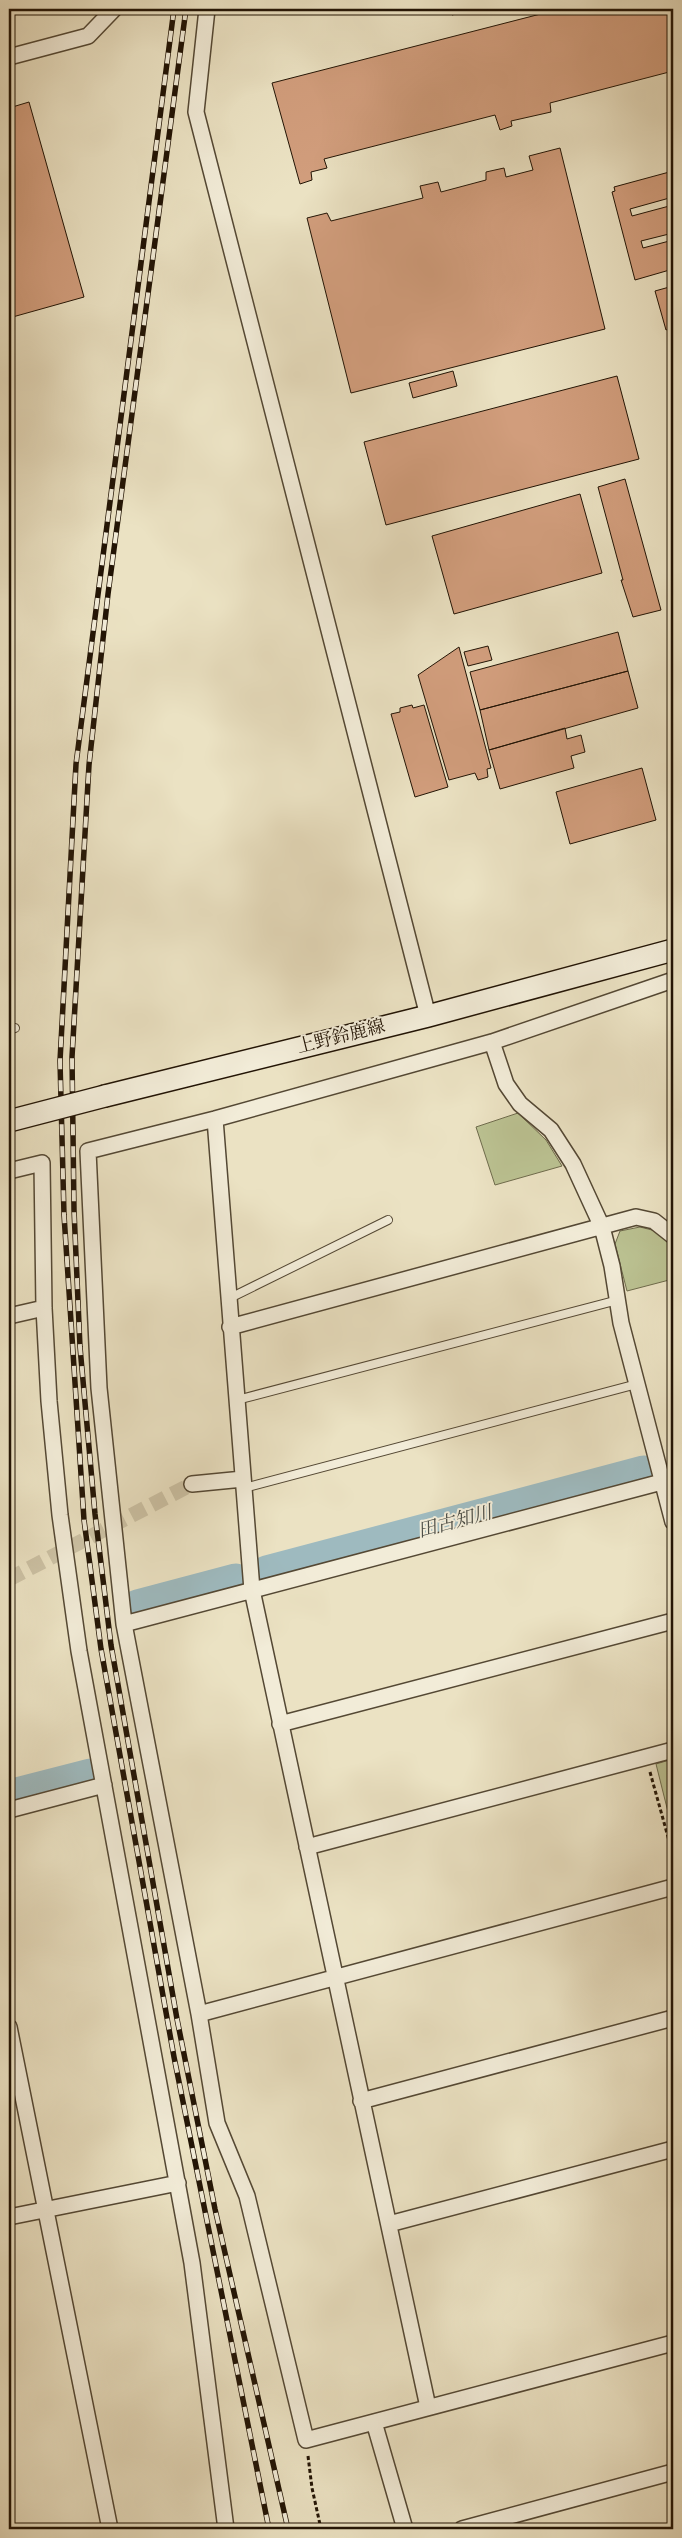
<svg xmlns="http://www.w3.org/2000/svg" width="682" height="2538" font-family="'Old Standard TT','Noto Serif JP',serif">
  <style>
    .green { fill: #bbc292; stroke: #6e6b4c }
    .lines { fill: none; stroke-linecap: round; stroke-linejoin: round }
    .river { stroke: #9ebabf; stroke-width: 35 }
    .building { fill: #d19d7c; stroke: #221405 }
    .street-tunnel { stroke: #cdc3a6; stroke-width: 15; stroke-dasharray: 15 8; stroke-linecap: butt }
    .lane-casing { stroke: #544834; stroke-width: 10 }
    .street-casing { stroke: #544834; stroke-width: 18 }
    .secondary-casing { stroke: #221405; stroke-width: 24 }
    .path { stroke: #221405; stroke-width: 3; stroke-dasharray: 4 2.5; stroke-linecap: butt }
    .lane { stroke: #f2ecd8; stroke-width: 8 }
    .street { stroke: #f2ecd8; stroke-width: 15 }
    .secondary { stroke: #f2ecd8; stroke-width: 21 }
    .rail-casing { stroke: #221405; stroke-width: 5.5 }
    .rail { stroke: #f2ecd8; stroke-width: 4; stroke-dasharray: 11; stroke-linecap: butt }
    .secondary-bridge-casing { stroke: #221405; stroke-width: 24; stroke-linecap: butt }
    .secondary-bridge { stroke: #f2ecd8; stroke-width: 21 }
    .labels { text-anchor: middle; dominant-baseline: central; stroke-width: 4; stroke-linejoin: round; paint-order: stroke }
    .street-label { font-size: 18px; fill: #221405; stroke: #f2ecd8 }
    .water-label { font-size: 19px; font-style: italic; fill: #4d4e46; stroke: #f2ecd8 }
  </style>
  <rect width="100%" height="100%" fill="#ebe2c3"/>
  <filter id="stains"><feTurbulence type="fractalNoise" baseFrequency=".004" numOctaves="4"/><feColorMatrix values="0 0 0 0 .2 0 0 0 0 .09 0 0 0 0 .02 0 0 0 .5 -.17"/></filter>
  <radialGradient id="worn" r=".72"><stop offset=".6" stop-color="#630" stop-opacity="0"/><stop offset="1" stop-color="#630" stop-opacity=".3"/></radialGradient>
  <!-- green -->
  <path class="green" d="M518 1113 546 1140 562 1166 495 1185 476 1127Z
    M640 1227 656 1231 673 1248V1279L627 1291 615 1244 620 1231Z
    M673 1759V1832L656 1764Z"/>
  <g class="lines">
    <!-- river -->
    <path class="river" d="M267 1573 644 1473
      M138 1607 236 1581
      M9 1797 91 1776"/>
  </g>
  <!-- building -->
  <path class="building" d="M450 9H486L476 11 474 9 452 15Z
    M560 9H673V71L550 103 551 112 511 121 512 126 500 130 495 115 324 159 327 168 311 172 312 180 300 184 272 83Z
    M29 102 84 297 9 318V108Z
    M560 148 605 329 351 393 307 218 327 213 331 221 423 198 420 186 438 182 441 192 486 180V172L504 168 506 177 533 170 529 156Z
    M673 171V197L630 209 632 216 673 205V233L641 241 643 248 673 240V269L635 280 612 192 615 191 614 187Z
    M673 286V327L666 330 655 291Z
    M453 371 457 386 413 398 409 383Z
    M617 376 639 459 386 525 364 442Z
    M625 479 661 610 633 617 621 580H623L598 487Z
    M580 494 602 573 454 614 432 536Z
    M618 632 628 671 480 710 470 672Z
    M488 646 492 660 468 666 464 652Z
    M459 647 491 768 487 769 488 777 478 780 475 773 449 780 418 675Z
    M628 671 638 708 489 750 480 710Z
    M412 705 413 708 424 705 448 787 415 797 391 714 400 712V708Z
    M565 728 567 739 581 735 585 752 571 756 574 768 500 789 489 750Z
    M642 768 656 820 570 844 556 792Z"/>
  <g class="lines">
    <!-- street-tunnel -->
    <path class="street-tunnel" d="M9 1579 192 1484"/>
    <defs>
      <path id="lane" d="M9 1030 15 1028
        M228 1299 388 1220
        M237 1400 618 1300
        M244 1488 637 1384"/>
      <path id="street" d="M207 9 196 112 428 1016
        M9 57 88 36 114 9
        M673 980 492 1042 215 1119 88 1151 99 1388 124 1624 199 2014 217 2123 247 2196 306 2440 673 2343
        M492 1042 506 1084 520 1104 551 1130 573 1164 602 1227 612 1266 621 1323 673 1522
        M215 1119 252 1590 428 2407
        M9 1171 42 1163 44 1308 49 1401 60 1515 79 1651 192 2263 226 2529
        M9 1316 44 1308
        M230 1327 636 1217 654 1221 673 1236
        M192 1484 243 1479
        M124 1624 673 1479
        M280 1724 673 1621
        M9 1810 104 1785
        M307 1847 673 1750
        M199 2014 673 1887
        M9 2027 110 2529
        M361 2101 673 2018
        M9 2217 178 2183
        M389 2224 673 2149
        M374 2422 405 2529
        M462 2529 673 2472"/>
      <path id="secondary" d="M105 1096 428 1016 673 950"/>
    </defs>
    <!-- lane casing -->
    <use href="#lane" class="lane-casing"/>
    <!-- street casing -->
    <use href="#street" class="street-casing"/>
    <!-- secondary casing -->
    <use href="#secondary" class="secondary-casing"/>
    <!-- path -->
    <path class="path" d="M650 1772 673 1855
      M308 2456 312 2488 321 2529"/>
    <!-- lane -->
    <use href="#lane" class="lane"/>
    <!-- street -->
    <use href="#street" class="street"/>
    <!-- secondary -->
    <use href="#secondary" class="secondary"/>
    <defs>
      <path id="rail" d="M174 9 76 764 60 1061 64 1215 84 1520 101 1649 174 2057 269 2529
        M186 9 108 594 89 765 72 1057 74 1210 80 1347 95 1514 111 1645 177 2019 215 2209 288 2529"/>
    </defs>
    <!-- rail casing -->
    <use href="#rail" class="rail-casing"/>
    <!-- rail -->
    <use href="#rail" class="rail"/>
    <defs>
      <path id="secondary-bridge" d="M9 1121 105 1096"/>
    </defs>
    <!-- secondary-bridge casing -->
    <use href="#secondary-bridge" class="secondary-bridge-casing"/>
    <!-- secondary-bridge -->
    <use href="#secondary-bridge" class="secondary-bridge"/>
  </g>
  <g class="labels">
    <!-- street labels -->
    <g class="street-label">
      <text transform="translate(341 1037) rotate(-14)">上野鈴鹿線</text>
    </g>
    <!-- water labels -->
    <g class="water-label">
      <text transform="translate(455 1523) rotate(-15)">田古知川</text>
    </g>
  </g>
  <!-- margin -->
  <rect width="682" height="2538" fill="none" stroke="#ebe2c3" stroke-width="30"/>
  <rect x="10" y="10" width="662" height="2518" fill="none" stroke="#221405" stroke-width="2.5"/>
  <rect x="15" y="15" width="652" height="2508" fill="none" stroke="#221405"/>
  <rect width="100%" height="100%" filter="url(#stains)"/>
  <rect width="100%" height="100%" fill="url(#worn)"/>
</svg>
